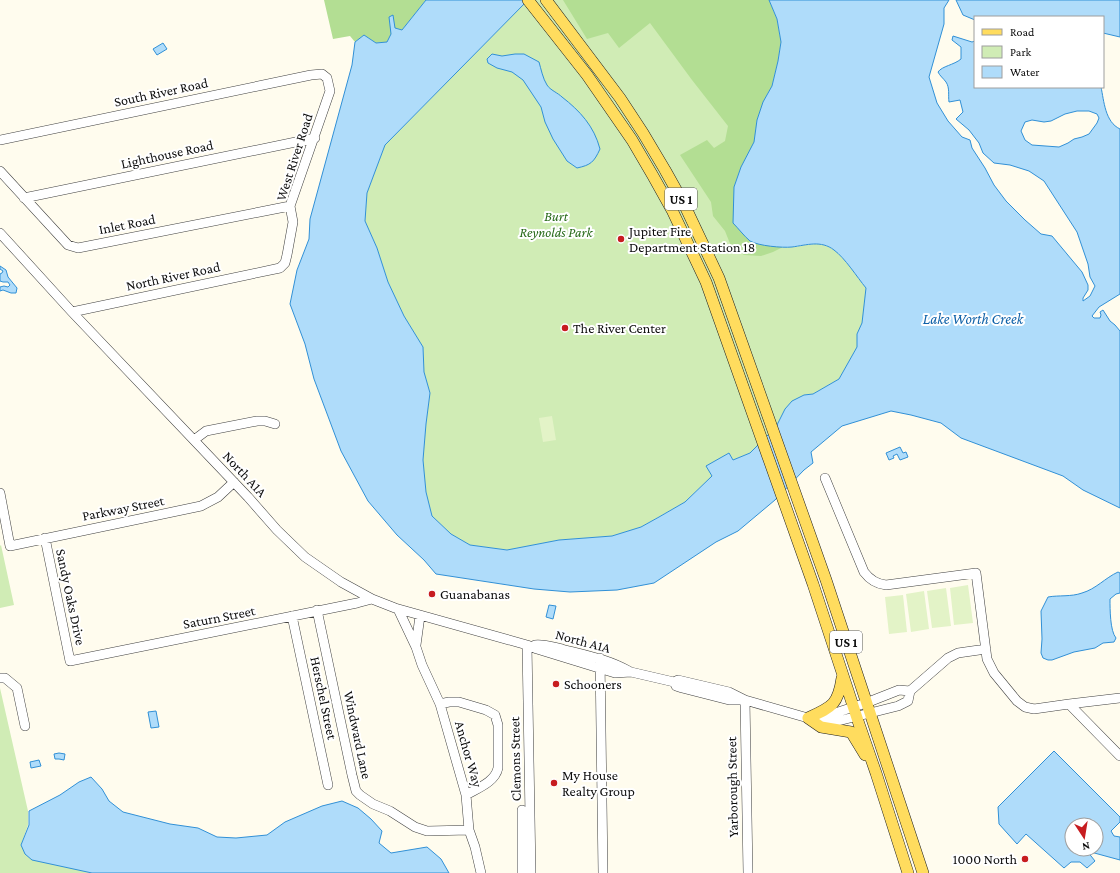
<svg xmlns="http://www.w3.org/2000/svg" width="1120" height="873" font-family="'Crimson Pro',serif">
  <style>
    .green { fill: #d0ecb5 }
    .forest { fill: #b3de93 }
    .pitch { fill: #e3f3c7 }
    .water { fill: #afdcfa; stroke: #3190d6; fill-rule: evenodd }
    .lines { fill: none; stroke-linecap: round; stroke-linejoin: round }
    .minor-casing { stroke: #404040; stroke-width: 10 }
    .major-casing { stroke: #1e1e1e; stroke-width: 12 }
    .minor { stroke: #fff; stroke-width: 9 }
    .major { stroke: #ffdc5e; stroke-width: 11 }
    .poi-dot { fill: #c71c20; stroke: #fff; stroke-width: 1.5 }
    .labels { text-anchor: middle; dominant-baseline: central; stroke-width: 4; stroke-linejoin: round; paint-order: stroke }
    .shield { fill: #fff; stroke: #565656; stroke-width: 1 }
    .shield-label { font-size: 13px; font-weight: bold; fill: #0d0d0d }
    .street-label { font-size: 14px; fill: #0d0d0d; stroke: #fff }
    .park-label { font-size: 14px; font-style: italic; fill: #286a19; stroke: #fff }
    .poi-label { font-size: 14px; fill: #0d0d0d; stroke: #fff; text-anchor: start }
    .water-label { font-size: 15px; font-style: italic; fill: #0e61a8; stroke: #fff }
  </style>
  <rect width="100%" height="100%" fill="#fffcee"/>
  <!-- green -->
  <path class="green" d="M528 0H769L760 244C770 246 781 248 791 247 807 246 818 239 834 250 843 256 858 278 866 288L862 324 857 334V347L839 379 813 394 804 395 785 409 776 427 750 453 733 460 729 453 707 466 712 476 685 502 641 527 612 536 559 540 508 550 470 545 451 534 432 516 426 492 423 460 426 424 430 393 424 372 423 347 404 316 388 282 377 248 365 221 367 193 385 145Z
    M1 545 14 605 0 608V546Z
    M0 688 28 811V825L21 845 31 859 100 873H0Z"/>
  <!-- forest -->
  <path class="forest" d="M324 0H426L402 30 395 28 387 42 376 43 364 35 355 42 350 36 333 39Z
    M563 0H769L777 19 781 42 778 61 772 86 763 102 757 120 754 142 741 167 734 187V204L760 244 783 247 773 252 761 256 744 255 731 246 725 231 713 216 711 202 680 155 707 140 714 148 725 141 728 126 692 80 650 23 619 48 608 33 587 39Z"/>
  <!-- pitch -->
  <path class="pitch" d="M552 416 556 440 543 442 539 418Z
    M968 585 973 623 954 625 950 588Z
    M946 588 951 626 932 628 927 591Z
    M924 591 929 629 911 632 906 594Z
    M903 595 907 632 889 634 885 597Z"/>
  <!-- water -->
  <path class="water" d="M426 0H528L385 145 367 193 365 221 377 248 388 282 404 316 423 347 424 372 430 393 426 424 423 460 426 492 432 516 451 534 470 545 507 550 559 540 612 536 641 527 659 517 685 502 712 476 706 466 729 453 733 460 750 453 776 427 785 409 792 401 804 395 813 394 839 379 857 347V334L862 323 866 288C857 277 845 258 834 250 821 240 807 245 792 247 782 248 759 246 750 241 744 236 738 228 733 223L734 187 741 167 754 142 757 120 763 102 772 86 778 61 781 42 777 19 769 0H949L944 8V24L929 77 937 103 948 121 962 137 970 140 972 148 985 168 994 185 1006 201 1025 220 1041 234 1052 236 1082 272 1088 285V290L1083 298V301L1090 296 1095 286 1090 277 1088 264 1077 232 1044 181 1029 171 1010 165 994 163 983 153 979 143 969 130 956 119 963 112 960 100 949 102C948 95 950 88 946 82 943 78 940 76 938 72 942 66 954 65 961 59V47L952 40 953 36 972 42 975 41V87H1101C1104 101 1105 122 1120 129V294L1099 307 1092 316 1094 318H1100L1101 315 1100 312 1103 310 1110 321 1115 325 1120 331V508L1083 490 1063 476 961 438 941 423 911 415 891 411 842 426 811 452 813 463 804 470 775 500 738 531 716 542 654 583 617 590 570 592 534 589 436 574 424 560 397 535 368 501 341 451 314 379 305 344 290 304 297 270 309 239 310 219 352 65 355 42 364 35 376 43 387 42 391 34 389 17 393 15 395 28 402 30ZM1077 111H1089L1097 114 1099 118 1097 123 1089 134 1082 137 1074 139 1068 143 1059 147 1032 145 1025 140 1021 131 1025 122 1032 120 1044 122 1051 121 1065 114Z
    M956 0H1120V37L1103 33V17H975V20L963 15Z
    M163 43 167 49 157 55 153 49Z
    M492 54 502 56 515 54H524L539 62C541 69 543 79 547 85 550 90 558 93 562 97 580 111 594 126 600 149 594 162 591 165 577 168L567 161 553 139 545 122 541 107 523 80 512 72 497 68 488 63 487 59Z
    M0 266 6 270 8 277 17 288 16 293H11L3 290 0 291V287L4 286 8 287 10 285 8 282H3L0 281V274L2 273 3 271 0 269Z
    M900 447 903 453 906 452 908 457 900 460 897 454 893 456 894 458 889 460 886 453Z
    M1118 572 1120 573V593L1116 594 1110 599C1110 609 1110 631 1116 638L1114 642 1103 643 1095 648 1074 652 1052 660H1048L1043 658 1041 653 1042 639 1041 611 1048 597C1059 595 1071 597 1082 593 1096 589 1105 578 1118 572Z
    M549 605 556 606 553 619 546 617Z
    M156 711 159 727 151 728 148 712Z
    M1054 751 1120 817V822L1111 831 1114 836 1120 837V860L1087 851 1095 861 1087 868 1080 862H1071L1064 868 1026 834 1017 844 999 824 998 807ZM1072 825H1096V849H1072Z
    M59 753 65 754 64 760 59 759H55L54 754Z
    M39 760 41 766 31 768 30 762Z
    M91 777 102 789 109 801 123 812 170 824 198 828 217 837 236 838 267 835 285 822 322 806 342 801 358 808 371 819 382 831 379 843 391 853 427 847 441 859 449 873H92L32 860 25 854 21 845 29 825V811L60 795 79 782Z"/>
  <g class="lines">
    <defs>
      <path id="minor" d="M0 140 311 75 322 74 327 78 330 91 290 206 293 222 287 255 285 263 280 268 72 312
        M0 171 68 245 78 248 290 206
        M24 198 315 138
        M0 233 72 312 248 497 277 530 305 557 341 582 372 599 395 608 527 645 537 649 615 673 631 672 674 682 678 680 729 692 745 700 822 722 830 723 898 706 908 701 910 691 948 658 958 653 986 649
        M194 440 206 431 257 421H265L275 424
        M825 478 864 572C870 580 876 584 886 585L976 573 987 659 994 673 1017 701 1025 707 1034 709 1069 704 1120 756
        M0 493 10 546 201 506 218 497 234 482
        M45 538 70 661 357 603 372 599
        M398 609 416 647 422 665 440 704 466 795 469 830 475 847 481 873
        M317 610 352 775 356 791 360 795 373 804 390 811 415 827 427 831 469 830
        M292 616 328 785
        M416 645 420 616
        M527 645 531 873
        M535 645C544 644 553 647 562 649 585 655 608 659 629 671
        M600 658 603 873
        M0 678H5L17 688 25 726
        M674 682 676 686 682 688 729 700H743
        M745 700 748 873
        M440 704 449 702H459L486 710 495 715 498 725V768C495 782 478 788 466 795
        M1069 704 1120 698
        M815 717 829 715 866 703 899 690 910 691
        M522 810V873"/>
      <path id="major" d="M528 0 587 75 632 140 653 176 672 210 706 282 813 584 859 724 876 773 908 873
        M546 0 620 98 643 133 665 170 684 204 719 278 826 580 923 873
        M808 718 821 727 851 732 865 755
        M808 718C832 707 838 705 842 678"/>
    </defs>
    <!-- minor casing -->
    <use href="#minor" class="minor-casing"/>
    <!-- major casing -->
    <use href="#major" class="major-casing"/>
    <!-- minor -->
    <use href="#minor" class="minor"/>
    <!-- major -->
    <use href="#major" class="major"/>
  </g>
  <!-- markers -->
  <g class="poi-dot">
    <circle cx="621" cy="239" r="4"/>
    <circle cx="565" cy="328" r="4"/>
    <circle cx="432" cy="594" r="4"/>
    <circle cx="556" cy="684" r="4"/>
    <circle cx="554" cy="783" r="4"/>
    <circle cx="1025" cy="859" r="4"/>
  </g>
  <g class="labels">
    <!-- shield labels -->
    <g class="shield">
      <rect x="665" y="188" width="32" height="22" rx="3"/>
      <rect x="830" y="631" width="32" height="22" rx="3"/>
    </g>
    <g class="shield-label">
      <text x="681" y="199">US 1</text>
      <text x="846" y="642">US 1</text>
    </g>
    <!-- street labels -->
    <g class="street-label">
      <text transform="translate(161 92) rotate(-12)">South River Road</text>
      <text transform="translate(167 154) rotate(-12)">Lighthouse Road</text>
      <text transform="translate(294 157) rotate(-72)">West River Road</text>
      <text transform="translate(127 224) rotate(-11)">Inlet Road</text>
      <text transform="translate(173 276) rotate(-12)">North River Road</text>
      <text transform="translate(245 474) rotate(47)">North A1A</text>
      <text transform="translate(123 508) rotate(-11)">Parkway Street</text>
      <text transform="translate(71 597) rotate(78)">Sandy Oaks Drive</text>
      <text transform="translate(219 617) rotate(-11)">Saturn Street</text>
      <text transform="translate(583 641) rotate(15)">North A1A</text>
      <text transform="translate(324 698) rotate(78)">Herschel Street</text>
      <text transform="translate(358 735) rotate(78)">Windward Lane</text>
      <text transform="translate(469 754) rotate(74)">Anchor Way</text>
      <text transform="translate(515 759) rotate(-91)">Clemons Street</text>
      <text transform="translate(732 787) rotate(-91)">Yarborough Street</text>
    </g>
    <!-- park labels -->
    <g class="park-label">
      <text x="556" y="216">Burt<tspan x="556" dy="16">Reynolds Park</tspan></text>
    </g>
    <!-- poi labels -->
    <g class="poi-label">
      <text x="629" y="231">Jupiter Fire<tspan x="629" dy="16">Department Station 18</tspan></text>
      <text x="573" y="328">The River Center</text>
      <text x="440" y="594">Guanabanas</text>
      <text x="564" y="684">Schooners</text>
      <text x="562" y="775">My House<tspan x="562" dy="16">Realty Group</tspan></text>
      <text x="1017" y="859" text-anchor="end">1000 North</text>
    </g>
    <!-- water labels -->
    <g class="water-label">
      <text x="973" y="319">Lake Worth Creek</text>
    </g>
  </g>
  <!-- legend -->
  <rect x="974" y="16" width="130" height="72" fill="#ffffff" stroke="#9e9e9e"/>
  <rect x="982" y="29" width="20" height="6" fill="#ffdc5e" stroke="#9e9e9e"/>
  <text x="1010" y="36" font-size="12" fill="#0d0d0d">Road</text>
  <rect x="982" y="46" width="20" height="12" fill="#d0ecb5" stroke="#9e9e9e"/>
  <text x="1010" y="56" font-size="12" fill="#0d0d0d">Park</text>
  <rect x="982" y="66" width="20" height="12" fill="#afdcfa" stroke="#9e9e9e"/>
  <text x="1010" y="76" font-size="12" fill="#0d0d0d">Water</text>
  <!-- north arrow -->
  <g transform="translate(1084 837) rotate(168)"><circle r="19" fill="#ffffff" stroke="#9e9e9e"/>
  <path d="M0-3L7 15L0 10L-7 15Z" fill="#c71c20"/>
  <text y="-6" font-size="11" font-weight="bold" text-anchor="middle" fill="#0d0d0d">N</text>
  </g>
</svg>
